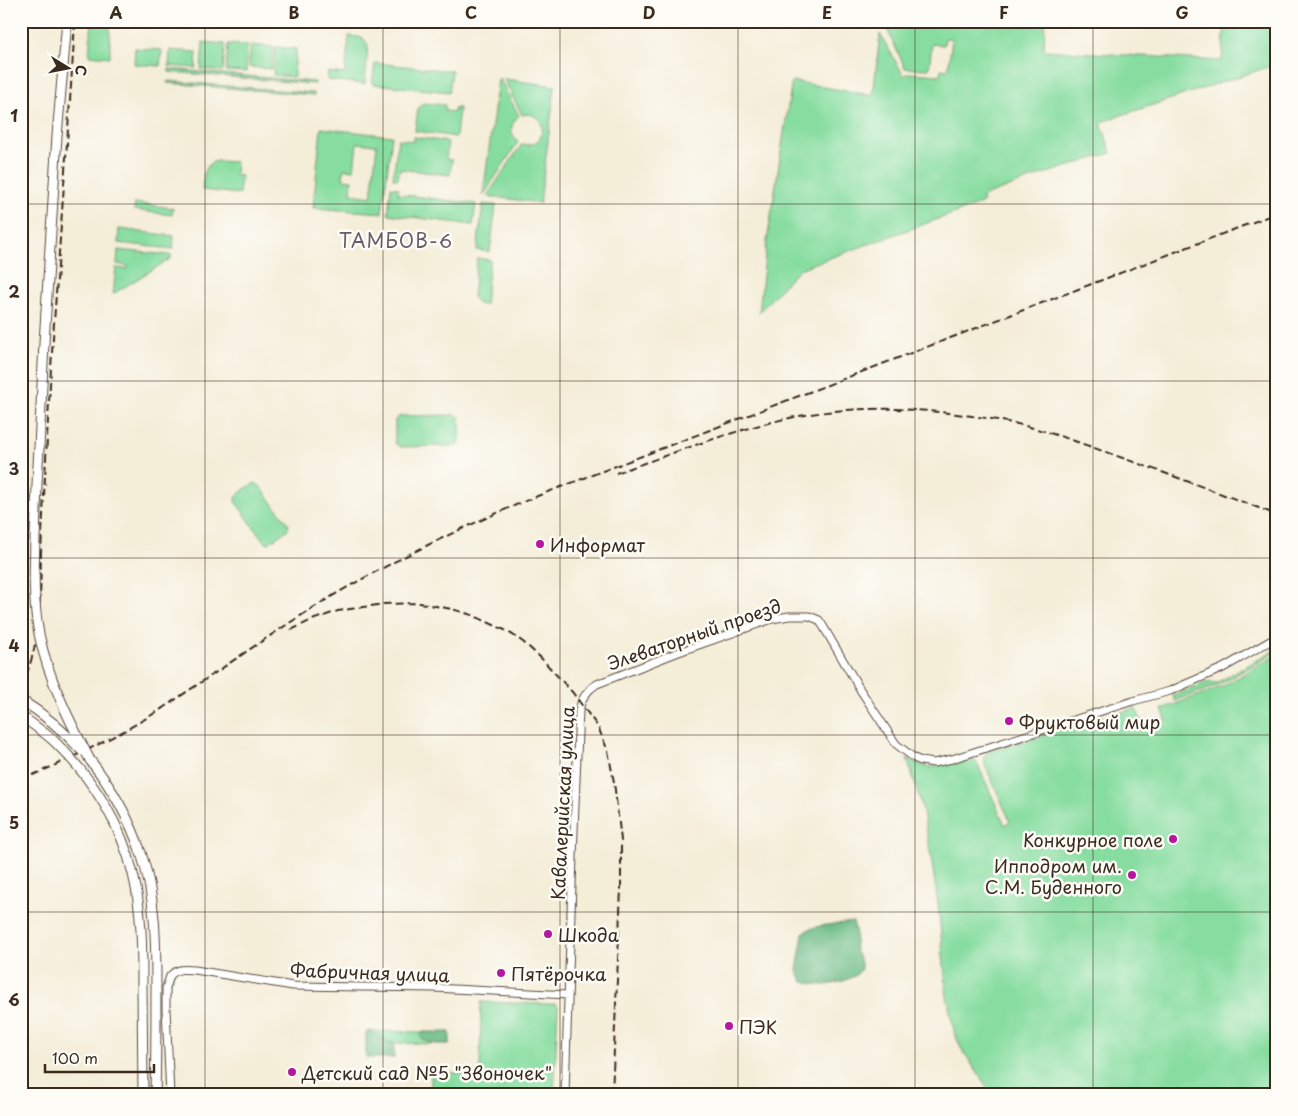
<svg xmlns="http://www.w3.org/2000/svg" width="1298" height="1116" font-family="'Playpen Sans',sans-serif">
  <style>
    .green { fill: #87dda0; stroke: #61845f; fill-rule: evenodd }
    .forest { fill: #6dbc86; stroke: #547352 }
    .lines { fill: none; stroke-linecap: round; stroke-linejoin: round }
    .tertiary-casing { stroke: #57473a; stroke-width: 9 }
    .primary-casing { stroke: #57473a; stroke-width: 11 }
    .tertiary { stroke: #fff; stroke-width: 7 }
    .primary { stroke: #fff; stroke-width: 9 }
    .rail { stroke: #3b2a1e; stroke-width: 2; stroke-dasharray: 8 4; stroke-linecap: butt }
    .primary-bridge-casing { stroke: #57473a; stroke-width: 11; stroke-linecap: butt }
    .primary-bridge { stroke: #fff; stroke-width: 9 }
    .grid { fill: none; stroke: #3b2a1e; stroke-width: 1; stroke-opacity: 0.55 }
    .poi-dot { fill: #b5179e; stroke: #fdfcf7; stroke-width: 2 }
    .labels { text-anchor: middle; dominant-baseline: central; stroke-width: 5; stroke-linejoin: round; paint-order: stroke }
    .poi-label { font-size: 18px; fill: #3b2a1e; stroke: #fdfcf7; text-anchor: start }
    .street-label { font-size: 18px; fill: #3b2a1e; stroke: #fdfcf7 }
    .neighbourhood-label { font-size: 19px; letter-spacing: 1px; fill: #6a5b67; stroke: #fdfcf7 }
    .neatline { fill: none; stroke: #3b2a1e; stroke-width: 2 }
    .grid-label { font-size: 16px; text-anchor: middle; font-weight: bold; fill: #3b2a1e }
  </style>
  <rect width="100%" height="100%" fill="#fdfcf7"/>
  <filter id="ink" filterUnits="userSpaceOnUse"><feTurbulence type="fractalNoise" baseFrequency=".02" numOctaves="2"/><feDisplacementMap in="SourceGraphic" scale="10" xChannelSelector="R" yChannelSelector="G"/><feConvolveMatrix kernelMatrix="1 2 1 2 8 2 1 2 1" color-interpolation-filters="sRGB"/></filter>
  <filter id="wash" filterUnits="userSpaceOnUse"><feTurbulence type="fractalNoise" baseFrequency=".0096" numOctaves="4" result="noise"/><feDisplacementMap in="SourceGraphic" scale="20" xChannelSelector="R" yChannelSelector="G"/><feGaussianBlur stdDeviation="1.12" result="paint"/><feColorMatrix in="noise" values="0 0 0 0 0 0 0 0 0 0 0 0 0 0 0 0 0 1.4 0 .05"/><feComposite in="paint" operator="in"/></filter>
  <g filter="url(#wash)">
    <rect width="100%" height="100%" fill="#f4edd8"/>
    <!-- green -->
    <path class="green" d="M92 21H110V57L89 55Z
      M885 21H1045L1044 50 1222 61 1225 21H1277V64L1101 122 1111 153 1044 174 982 197 983 203 799 269 759 312 766 248 792 81 873 96 880 34 904 76 908 73 940 75 941 69 948 70 952 39 945 38 944 45 932 44 929 69 905 68 887 29Z
      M349 36C358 37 365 36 368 46L365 84 327 80 328 72 345 74Z
      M203 42 225 44 223 71 201 69Z
      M228 44 248 45 246 72 226 71Z
      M251 45 273 47 271 69 249 67Z
      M275 47 296 49 294 77 273 75Z
      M135 48 162 50 160 66 134 64Z
      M170 50 197 52 196 68 169 66Z
      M375 63 452 71 449 92 372 84Z
      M169 69 315 82V84L169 72Z
      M498 79H500L519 116C510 123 509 134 518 142L483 196Z
      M504 79 555 86 540 203 487 196 522 144C549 150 549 109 522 115Z
      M168 81 314 93V95L167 83Z
      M423 103 445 105V111L454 112 455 108H459L456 137 415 131 418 108Z
      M321 128 392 136 382 213 313 208ZM357 143 377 145 371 197 358 195 357 194 351 193 352 180 343 179 344 169 354 170Z
      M414 137 448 142 446 159 452 160 450 175 400 169 398 179 393 178 398 139 414 141Z
      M218 161 236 162 235 175 241 176 239 194 202 190C204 177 202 163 218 161Z
      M391 187 399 188 398 194 476 204 473 225 388 214Z
      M135 203 173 208 172 215 134 210Z
      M483 204 496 205 490 252 477 250Z
      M119 229 174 236 173 249 118 243Z
      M118 250 170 255 172 256 170 259 113 294 116 268 127 269 128 266 117 264Z
      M477 258 490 260 485 305 478 304 473 297Z
      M456 415 460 418V443L456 446 400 447 395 443V420L400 416Z
      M255 483 260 486 289 525 287 530 269 543H266L263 540 235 501C236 493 248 487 255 483Z
      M1277 644V652L1218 685 1175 701 1173 696 1208 682 1216 683 1273 651V646Z
      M1277 655V1095H992L962 1049 955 1035 953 1025 947 997 938 904 930 850 922 807 907 758 918 764 930 767 970 759 976 762 979 767 1005 825 1010 821 985 765 984 757 987 752 1136 708 1146 732 1166 720 1162 709 1221 687Z
      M481 1002 550 1004H556L558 1006 554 1095H434L431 1091V1073H480Z
      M368 1031 425 1032 421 1033 422 1039 431 1044 394 1043 388 1042 383 1038Z"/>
    <!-- forest -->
    <path class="forest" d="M853 922C854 926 855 930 856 934 856 939 854 945 855 950 858 957 862 959 861 968 859 979 832 985 823 985 816 985 809 983 803 982L797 970 803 933C813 924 840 924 853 922Z
      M368 1031 378 1035 388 1042 394 1043V1058H368L366 1057V1033Z
      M425 1032H450V1044C438 1044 427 1046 420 1035L421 1033Z"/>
  </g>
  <g filter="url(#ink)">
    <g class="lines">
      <defs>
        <path id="tertiary" d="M170 1095 166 1009V988L170 976C177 968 185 969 195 970L293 986 434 988 568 995
          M565 1095C569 967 573 839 579 711 581 699 587 690 597 684L676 653 772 619 789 616H809L819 620 823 626 861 691 896 744 914 758 921 761 934 763 952 759 1133 701 1170 691 1223 668 1277 637"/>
        <path id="primary" d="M39 448 44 343 57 136 67 21
          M90 760C112 788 130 819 141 853 156 897 156 943 156 988 156 1024 156 1059 155 1095"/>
      </defs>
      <!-- tertiary casing -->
      <use href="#tertiary" class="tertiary-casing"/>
      <!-- primary casing -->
      <use href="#primary" class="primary-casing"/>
      <!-- tertiary -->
      <use href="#tertiary" class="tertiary"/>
      <!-- primary -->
      <use href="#primary" class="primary"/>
      <!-- rail -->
      <path class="rail" d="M616 473C680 451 744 425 811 414 865 406 911 408 965 415 977 417 990 418 1002 421 1041 428 1077 442 1114 455 1168 474 1223 494 1277 515
        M291 630 312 620 338 611 383 604 420 603 452 609 472 615 507 631 523 642 540 657 573 693 598 727 608 751 614 782 621 840V889L612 1095
        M21 686C42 645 40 597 41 552 43 515 45 477 47 439 54 300 67 161 75 21
        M21 780C66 761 108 741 150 716 167 706 183 694 200 683 246 652 292 620 339 592 404 555 471 523 540 495L1277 213"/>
      <defs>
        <path id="primary-bridge" d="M39 448C37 478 36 508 35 539 34 570 33 603 39 634 48 678 69 720 90 760
          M21 700C44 714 64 731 82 751
          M21 716C34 725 47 734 57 744 93 779 122 826 133 874 142 910 142 948 142 984 142 1021 143 1058 143 1095"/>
      </defs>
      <!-- primary-bridge casing -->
      <use href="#primary-bridge" class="primary-bridge-casing"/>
      <!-- primary-bridge -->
      <use href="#primary-bridge" class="primary-bridge"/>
    </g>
  </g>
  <!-- grid -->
  <path class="grid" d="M205 21V1095M383 21V1095M560 21V1095M738 21V1095M915 21V1095M1093 21V1095M21 204H1277M21 381H1277M21 558H1277M21 735H1277M21 912H1277"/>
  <!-- markers -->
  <g class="poi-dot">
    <circle cx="540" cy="544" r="5"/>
    <circle cx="1009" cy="721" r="5"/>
    <circle cx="1173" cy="839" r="5"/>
    <circle cx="1132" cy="875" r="5"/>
    <circle cx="548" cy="934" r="5"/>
    <circle cx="501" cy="973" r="5"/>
    <circle cx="729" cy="1026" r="5"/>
    <circle cx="292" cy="1072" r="5"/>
  </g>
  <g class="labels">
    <!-- poi labels -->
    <g class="poi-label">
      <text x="550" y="544">Информат</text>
      <text x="1019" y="721">Фруктовый мир</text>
      <text x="1163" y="839" text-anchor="end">Конкурное поле</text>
      <text x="1122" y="865" text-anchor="end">Ипподром им.<tspan x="1122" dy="21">С.М. Буденного</tspan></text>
      <text x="558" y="934">Шкода</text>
      <text x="511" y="973">Пятёрочка</text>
      <text x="739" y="1026">ПЭК</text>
      <text x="302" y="1072">Детский сад №5 "Звоночек"</text>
    </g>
    <!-- street labels -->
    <g class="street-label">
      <text transform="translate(694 634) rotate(-19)">Элеваторный проезд</text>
      <text transform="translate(562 803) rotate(-87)">Кавалерийская улица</text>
      <text transform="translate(370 972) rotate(2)">Фабричная улица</text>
    </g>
    <!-- neighbourhood labels -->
    <g class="neighbourhood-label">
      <text x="396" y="240">ТАМБОВ-6</text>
    </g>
  </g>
  <!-- margin -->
  <rect width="1298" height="1116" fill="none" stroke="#fdfcf7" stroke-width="55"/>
  <!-- north arrow -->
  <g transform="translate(68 68) rotate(100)" stroke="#fdfcf7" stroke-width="4" paint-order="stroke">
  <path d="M0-4L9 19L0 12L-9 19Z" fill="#3b2a1e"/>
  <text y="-8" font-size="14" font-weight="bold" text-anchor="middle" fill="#3b2a1e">С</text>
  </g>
  <!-- scale -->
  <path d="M45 1064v8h109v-8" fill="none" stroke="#3b2a1e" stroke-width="2.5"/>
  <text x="52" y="1064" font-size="15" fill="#3b2a1e" stroke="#fdfcf7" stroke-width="4" paint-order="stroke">100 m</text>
  <rect x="28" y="28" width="1242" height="1060" class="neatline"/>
  <g class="grid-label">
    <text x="116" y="19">A</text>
    <text x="294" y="19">B</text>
    <text x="471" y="19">C</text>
    <text x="649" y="19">D</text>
    <text x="827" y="19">E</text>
    <text x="1004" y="19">F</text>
    <text x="1182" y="19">G</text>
    <text x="14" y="122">1</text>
    <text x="14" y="298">2</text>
    <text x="14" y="475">3</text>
    <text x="14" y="652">4</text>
    <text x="14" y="829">5</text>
    <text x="14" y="1006">6</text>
  </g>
</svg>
